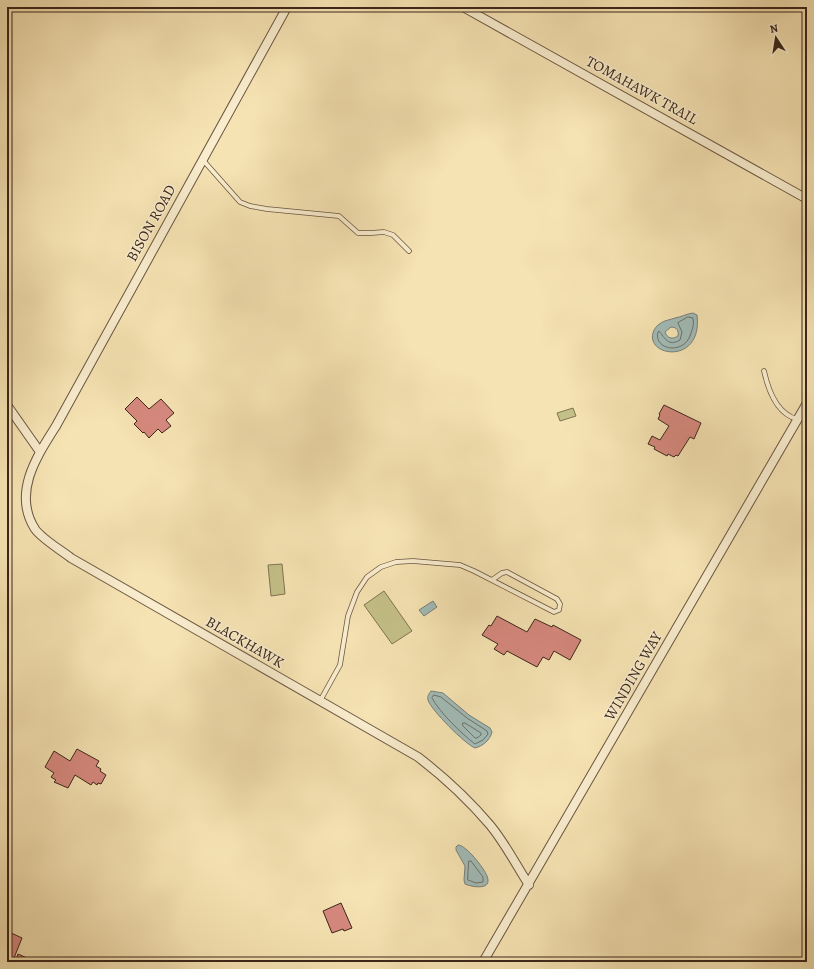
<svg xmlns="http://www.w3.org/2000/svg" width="814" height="969" font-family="Alegreya,serif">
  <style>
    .green { fill: #c4c188; stroke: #7f7451 }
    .water { fill: #a1bbb7; stroke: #787f78; fill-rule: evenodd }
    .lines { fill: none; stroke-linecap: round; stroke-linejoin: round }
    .shore { stroke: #6e7068; stroke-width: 1 }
    .building { fill: #d7897f; stroke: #3a261a }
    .service-casing { stroke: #695540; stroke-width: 5.5 }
    .minor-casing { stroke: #695540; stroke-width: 10 }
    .service { stroke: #f9edce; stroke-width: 4 }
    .minor { stroke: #f9edce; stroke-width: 8 }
    .labels { text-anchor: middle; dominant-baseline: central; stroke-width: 3; stroke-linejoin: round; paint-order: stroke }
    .street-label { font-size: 15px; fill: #3a261a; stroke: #f9edce }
  </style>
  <rect width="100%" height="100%" fill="#f6e3b3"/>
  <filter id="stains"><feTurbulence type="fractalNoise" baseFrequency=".005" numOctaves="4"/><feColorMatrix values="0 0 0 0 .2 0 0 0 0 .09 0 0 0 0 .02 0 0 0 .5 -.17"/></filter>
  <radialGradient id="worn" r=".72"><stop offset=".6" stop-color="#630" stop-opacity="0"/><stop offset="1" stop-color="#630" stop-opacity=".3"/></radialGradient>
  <!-- green -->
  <path class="green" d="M573 408 576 416 560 421 557 413Z
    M282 564 285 594 271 596 268 565Z
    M384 591 412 631 392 644 364 605Z"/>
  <!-- water -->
  <path class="water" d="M693 313 697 315C703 365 646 357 653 333 654 329 657 325 661 323 665 320 670 320 675 318 681 317 686 314 693 313ZM671 327C677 327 679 331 678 336 672 340 667 338 665 332Z
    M433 601 437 607 424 616 419 610Z
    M431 691 443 693 469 715 490 728 492 732C490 740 483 746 475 748 465 744 431 710 428 700 427 696 429 694 431 691Z
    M458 845C466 845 484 868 487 876 493 891 472 887 465 884L464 880 465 866 456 850V847Z"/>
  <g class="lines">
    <!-- shore -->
    <path class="shore" d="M688 317 693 318C694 324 693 328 691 333 685 356 653 350 658 332L659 331C665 338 668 347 680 340L682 332 678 323Z
      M434 695 441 697 467 718 487 731 488 734 483 740 475 744C462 734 439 712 432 698Z
      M463 723H465L481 733V735L477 738H475L463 726Z
      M469 861H471L483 877V882L476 883 468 880Z"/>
  </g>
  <!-- building -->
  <path class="building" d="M137 397 149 409 161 399 174 413 166 420 171 426 162 433 158 429 149 438 144 432 143 433 134 424 137 421 125 409Z
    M664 405 701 423 694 439 690 437 678 456 676 455 674 457 668 454 667 456 654 449 655 447 648 444 652 436 660 440 669 426 658 419 660 415 659 414Z
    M497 616 527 632 535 619 552 627 553 625 581 640 570 660 554 651 549 660 543 657 537 667 507 651 504 655 494 649 498 644 482 635 489 625 491 626Z
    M77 749 99 761 96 766 101 769 100 771 106 775 101 784 98 783 97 785 93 782 91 785 75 775 68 788 54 782 56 780 51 777 54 773 45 767 54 751 70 761Z
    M341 903 352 928 344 931 343 929 332 933 323 911Z
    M7 931 22 938 14 958 7 955Z
    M18 954 36 962H15Z"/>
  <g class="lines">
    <defs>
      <path id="service" d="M202 159 240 202 250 206 267 209 339 216 358 233H371L384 232 393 235 409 251
        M764 371C768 389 777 414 797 419
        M320 701 340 665 348 616 357 592 367 577 381 567 396 562 413 561 460 565 474 571 554 612 559 610 560 604 557 599 507 572 502 573 492 580"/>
      <path id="minor" d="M287 7 56 426C37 456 12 493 35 529 42 539 61 550 71 558L418 757C444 777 468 799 490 825 505 843 516 865 529 885
        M463 7 807 199
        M7 405 40 452
        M483 962 807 403"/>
    </defs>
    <!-- service casing -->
    <use href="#service" class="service-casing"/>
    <!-- minor casing -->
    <use href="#minor" class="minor-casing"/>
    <!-- service -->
    <use href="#service" class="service"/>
    <!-- minor -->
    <use href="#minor" class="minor"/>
  </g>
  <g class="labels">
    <!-- street labels -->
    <g class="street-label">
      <text transform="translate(642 90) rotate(29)">TOMAHAWK TRAIL</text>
      <text transform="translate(151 223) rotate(-61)">BISON ROAD</text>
      <text transform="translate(245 642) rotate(30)">BLACKHAWK</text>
      <text transform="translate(633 676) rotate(-60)">WINDING WAY</text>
    </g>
  </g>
  <!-- margin -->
  <rect width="814" height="969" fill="none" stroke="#f6e3b3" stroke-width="24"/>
  <rect x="8" y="8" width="798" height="953" fill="none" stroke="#3a261a" stroke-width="2"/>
  <rect x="12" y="12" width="790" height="945" fill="none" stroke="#3a261a"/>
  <!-- north arrow -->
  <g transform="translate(776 38) rotate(348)" stroke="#f9edce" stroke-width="3" paint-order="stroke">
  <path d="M0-3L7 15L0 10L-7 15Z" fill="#3a261a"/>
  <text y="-6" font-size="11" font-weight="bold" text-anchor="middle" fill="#3a261a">N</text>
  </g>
  <rect width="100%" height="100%" filter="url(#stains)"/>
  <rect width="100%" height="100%" fill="url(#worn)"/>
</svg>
